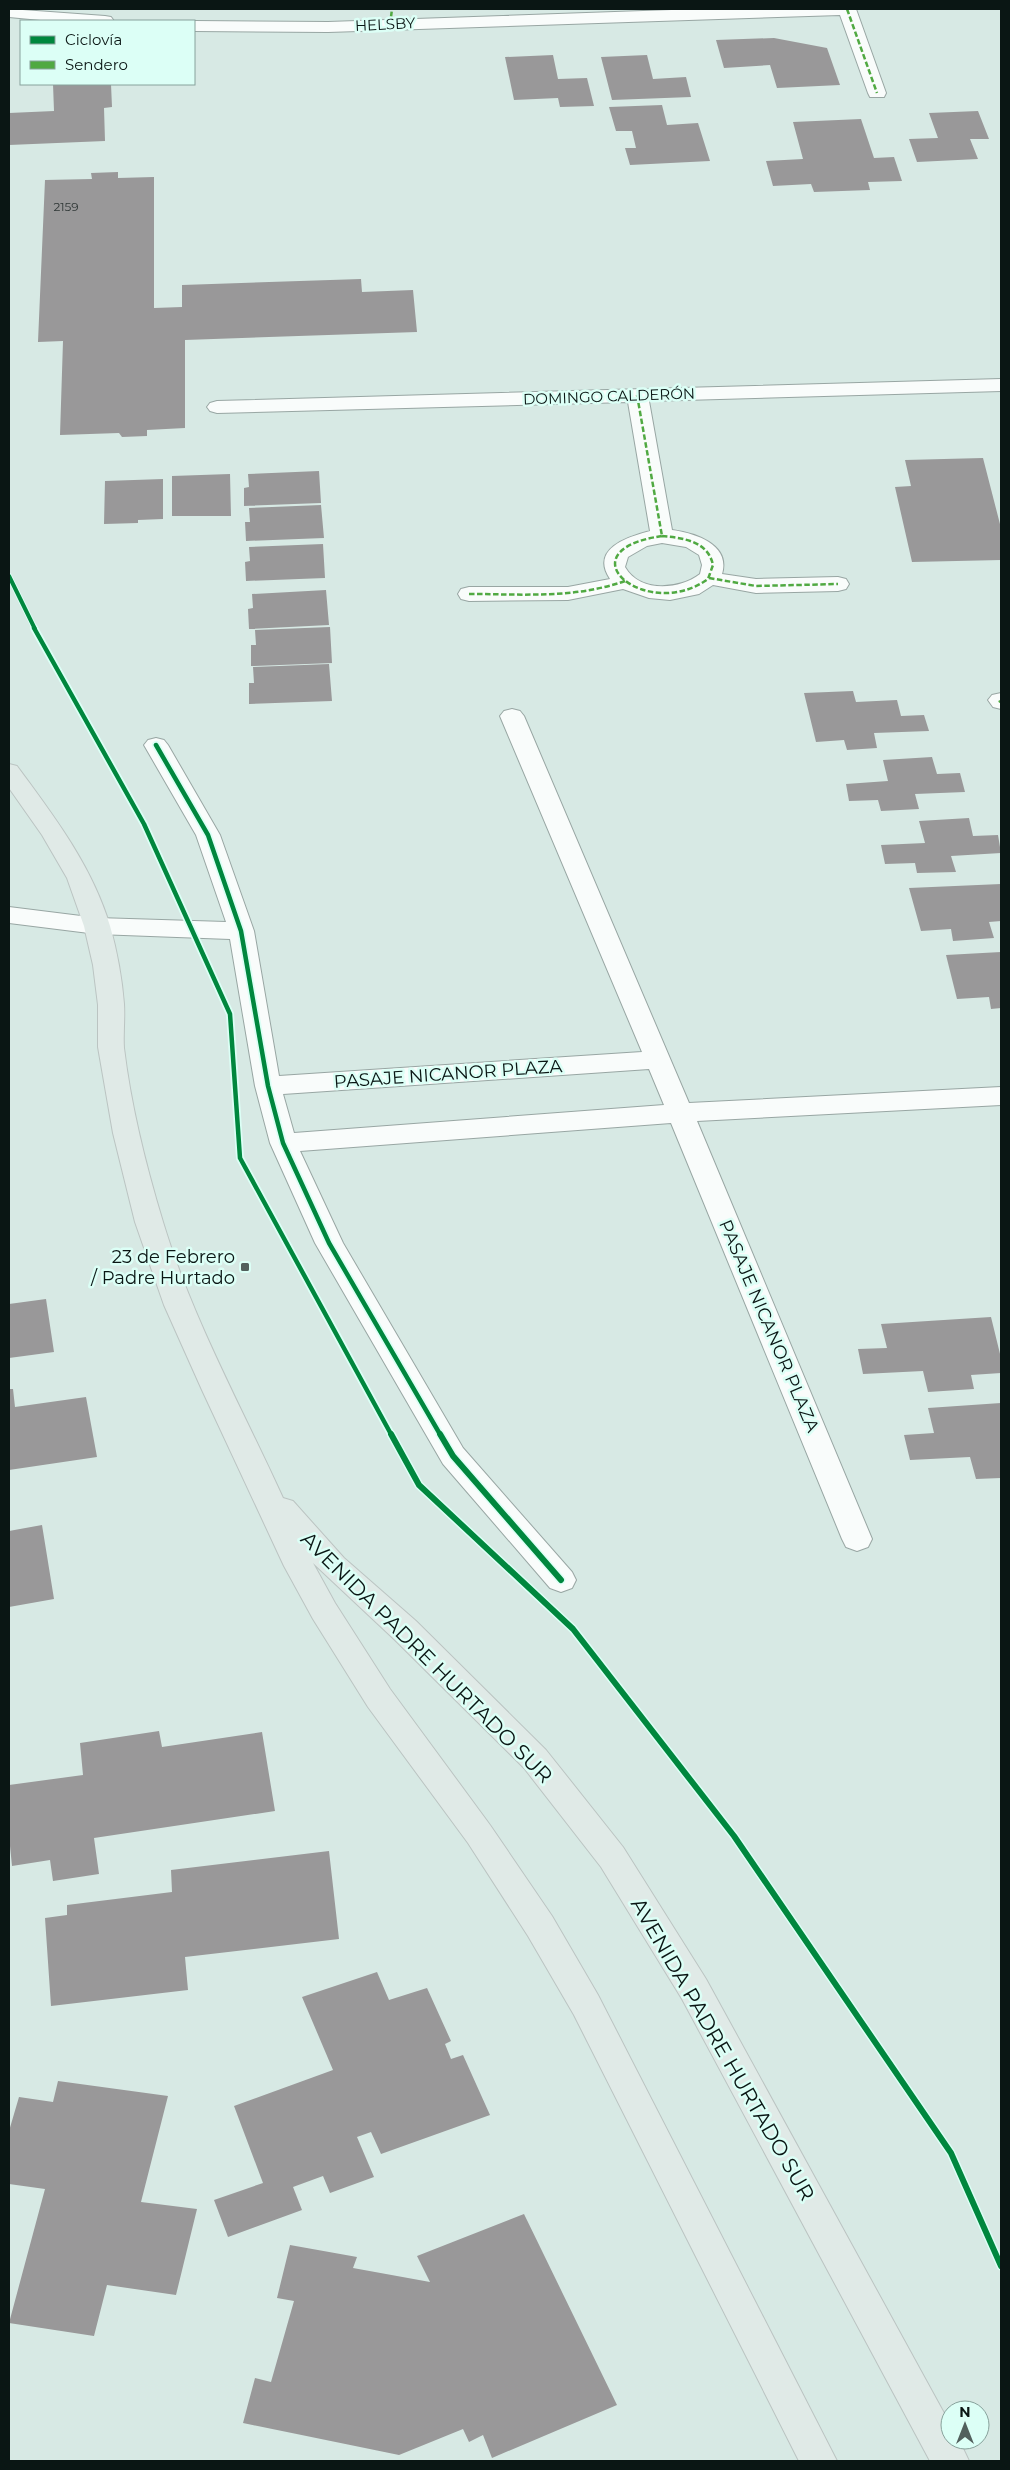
<svg xmlns="http://www.w3.org/2000/svg" width="1010" height="2470" font-family="Montserrat,sans-serif">
  <style>
    .building { fill: #999899 }
    .lines { fill: none; stroke-linecap: round; stroke-linejoin: round }
    .minor-casing { stroke: #98a6a3; stroke-width: 2 }
    .major-casing { stroke: #bbc4c2; stroke-width: 2 }
    .minor { fill: #f9fcfb; fill-rule: evenodd }
    .major { fill: #e0eae7; fill-rule: evenodd }
    .quiet-far1 { stroke: #50a942; stroke-width: 2.5; stroke-dasharray: 5.5 2.5; stroke-linecap: butt }
    .quiet { stroke: #50a942; stroke-width: 4; stroke-dasharray: 7 4; stroke-linecap: butt }
    .cycleway-far2-casing { stroke: #dcfff6; stroke-width: 6 }
    .cycleway-far1-casing { stroke: #dcfff6; stroke-width: 8 }
    .cycleway-casing { stroke: #dcfff6; stroke-width: 9 }
    .cycleway-far2 { stroke: #00873e; stroke-width: 4 }
    .cycleway-far1 { stroke: #00873e; stroke-width: 4.5 }
    .cycleway { stroke: #00873e; stroke-width: 6 }
    .poi-dot { fill: #52605d; stroke: #dcfff6; stroke-width: 2 }
    .labels { text-anchor: middle; dominant-baseline: central; stroke-width: 5; stroke-linejoin: round; paint-order: stroke }
    .far-number-label { font-size: 12px; fill: #2e3635 }
    .far-street-label { font-size: 15px; fill: #0a1614; stroke: #dcfff6 }
    .street-label { font-size: 18px; fill: #0a1614; stroke: #dcfff6 }
    .poi-label { font-size: 18px; fill: #0a1614; stroke: #dcfff6; text-anchor: end }
    .near-street-label { font-size: 21px; fill: #0a1614; stroke: #dcfff6 }
  </style>
  <rect width="100%" height="100%" fill="#d7e9e4"/>
  <!-- building -->
  <path class="building" d="M774 38 827 48 840 85 777 88 770 65 724 68 716 40Z
    M553 55 558 79 587 78 594 106 560 107 558 98 514 100 505 57Z
    M647 55 653 79 686 77 691 97 612 100 601 57Z
    M53 84H111L112 107 104 108 105 141 9 145V113L54 111Z
    M662 105 667 125 698 123 710 161 630 165 625 148H636L632 131H616L609 107Z
    M978 111 989 139H970L978 159 917 162 909 139 938 138 929 113Z
    M861 119 874 158 894 157 902 181 868 182 870 190 814 192 811 184 773 186 766 161 803 159 793 122Z
    M118 172V178L154 177V308L182 307V285L361 279 362 292 413 290 417 332 185 340V428L147 430V436L122 437 119 433 60 435 63 341 38 342 45 180 92 179 91 173Z
    M983 458 1001 528V560L912 562 895 487 911 486 905 460Z
    M319 471 321 503 244 506V488L249 487 248 474Z
    M230 474 231 516H172V476Z
    M163 479V519L138 520V523L104 524 105 481Z
    M321 505 324 538 246 541 245 522H250L249 508Z
    M323 544 325 578 246 581 245 562 250 561 249 547Z
    M326 590 329 625 249 629 248 609 253 608 252 594Z
    M330 627 332 663 251 666V645H256L255 630Z
    M329 664 332 701 249 704V683H254L253 667Z
    M853 691 856 702 897 700 901 716 924 715 929 731 874 733 877 748 847 750 844 740 816 742 804 693Z
    M932 757 937 774 960 773 965 792 915 794 919 809 881 811 878 800 849 801 846 784 888 781 883 760Z
    M969 818 973 836 998 835 1001 853 951 856 956 872 917 873 915 863 885 864 881 845 925 843 919 821Z
    M1001 884V921L989 922 994 938 953 941 951 929 921 931 909 888Z
    M1001 952V1008L991 1009 989 997 957 999 946 955Z
    M46 1299 54 1352 9 1358V1304Z
    M991 1317 1001 1358V1373L971 1375 974 1389 928 1392 923 1371 863 1374 858 1349 887 1348 881 1324Z
    M9 1389H13L15 1407 86 1397 97 1457 9 1470Z
    M1001 1403V1478L976 1479 970 1457 910 1460 904 1435 934 1433 928 1408Z
    M42 1525 54 1599 9 1607V1531Z
    M159 1731 162 1747 262 1732 275 1811 94 1838 99 1874 53 1881 50 1860 12 1866 9 1836V1785L83 1775 80 1743Z
    M329 1851 339 1939 185 1957 188 1990 51 2006 45 1918 67 1915V1905L172 1892 171 1870Z
    M377 1972 389 2000 427 1988 451 2041 445 2044 451 2059 463 2055 490 2115 381 2154 371 2132 357 2137 374 2177 330 2193 323 2176 293 2187 302 2210 228 2237 214 2200 263 2183 234 2106 333 2070 302 1997Z
    M58 2081 168 2096 141 2202 197 2209 176 2295 107 2285 94 2336 9 2323 45 2189 9 2184V2131L19 2097 53 2102Z
    M524 2214 617 2405 492 2458 483 2435 469 2442 463 2429 399 2455 243 2423 255 2378 271 2382 294 2301 277 2298 290 2245 357 2257 353 2268 430 2282 417 2256Z"/>
  <g class="lines">
    <defs>
      <path id="minor" d="M9 9 105 16 111 17 114 21H51L9 17Z
        M700 9H856L886 93 884 97H870L868 93 840 15 328 32 194 31V21H192H194L328 22Z
        M1001 379V391L649 401 672 530C694 533 731 544 722 574L756 579 838 577 846 579 849 584 846 589 838 591 756 593 713 585 699 594 670 600 649 598 623 589 568 600 469 601 461 599 458 594 461 589 469 587H568L610 579C590 549 627 537 650 531L628 402 217 413 210 411 207 407 210 403 217 401ZM662 543 686 547 699 555 702 565 700 574C679 590 640 593 625 567L628 557 647 546Z
        M1001 693V709L993 707 988 700 992 695Z
        M512 709 520 711 524 716 689 1103 1001 1087V1105L697 1121 872 1539 868 1547 857 1551 846 1547 842 1539 671 1123 300 1151 343 1243 463 1448 572 1572 576 1580 572 1588 561 1592 550 1588 443 1464 315 1243 270 1143 255 1086 230 939 97 934 9 923V907L97 918 226 922 196 835 144 745 148 740 156 738 164 740 168 745 220 835 254 931 279 1076 642 1052 500 716 504 711ZM649 1069 664 1105 294 1133 283 1094Z"/>
      <path id="major" d="M9 764 17 766C54 816 92 866 110 926 117 951 122 978 124 1004 125 1019 123 1034 124 1048 131 1106 146 1166 163 1222 192 1318 241 1406 283 1498L293 1501 344 1558 416 1621 546 1750 623 1847 706 1979 950 2424V2440H959L969 2461H930L682 1999 601 1867 524 1768 394 1639 313 1563 335 1603 390 1689 490 1825 552 1916 598 1995 837 2461H799L574 2015 528 1936 468 1843 368 1707 313 1619 284 1566 202 1390 164 1305 135 1222 113 1133 98 1047V1005L93 965 84 926 67 878 42 835 9 788Z"/>
    </defs>
    <!-- minor casing -->
    <use href="#minor" class="minor-casing"/>
    <!-- major casing -->
    <use href="#major" class="major-casing"/>
    <!-- minor -->
    <use href="#minor" class="minor"/>
    <!-- major -->
    <use href="#major" class="major"/>
    <!-- quiet-far1 -->
    <path class="quiet-far1" d="M847 9 877 93
      M390 25 392 9
      M637 395 662 536
      M662 536C683 538 708 541 713 565L708 579C647 623 560 551 662 536Z
      M709 578 756 586 838 584
      M469 594C522 594 574 599 625 581"/>
    <!-- quiet -->
    <path class="quiet" d="M1000 700 1001 702"/>
    <defs>
      <path id="cycleway-far2" d="M9 576 35 629"/>
      <path id="cycleway-far1" d="M34 628 144 824 230 1014 240 1158 392 1436
        M156 745 208 835 241 931 268 1086 283 1143 329 1243 441 1436"/>
      <path id="cycleway" d="M391 1434 419 1485 573 1629 734 1836 951 2153 1001 2266
        M440 1434 453 1456 561 1580"/>
    </defs>
    <!-- cycleway-far2 casing -->
    <use href="#cycleway-far2" class="cycleway-far2-casing"/>
    <!-- cycleway-far1 casing -->
    <use href="#cycleway-far1" class="cycleway-far1-casing"/>
    <!-- cycleway casing -->
    <use href="#cycleway" class="cycleway-casing"/>
    <!-- cycleway-far2 -->
    <use href="#cycleway-far2" class="cycleway-far2"/>
    <!-- cycleway-far1 -->
    <use href="#cycleway-far1" class="cycleway-far1"/>
    <!-- cycleway -->
    <use href="#cycleway" class="cycleway"/>
  </g>
  <!-- markers -->
  <rect class="poi-dot" x="240" y="1262" width="10" height="10" rx="2.5"/>
  <g class="labels">
    <!-- far-number labels -->
    <g class="far-number-label">
      <text x="66" y="206">2159</text>
    </g>
    <!-- far-street labels -->
    <g class="far-street-label">
      <text transform="translate(385 24) rotate(-3)">HELSBY</text>
      <text transform="translate(609 396) rotate(-2)">DOMINGO CALDERÓN</text>
    </g>
    <!-- street labels -->
    <g class="street-label">
      <text transform="translate(448 1074) rotate(-4)">PASAJE NICANOR PLAZA</text>
      <text transform="translate(769 1326) rotate(67)">PASAJE NICANOR PLAZA</text>
    </g>
    <!-- poi labels -->
    <g class="poi-label">
      <text x="235" y="1257">23 de Febrero<tspan x="235" dy="21">/ Padre Hurtado</tspan></text>
    </g>
    <!-- near-street labels -->
    <g class="near-street-label">
      <text transform="translate(427 1657) rotate(45)">AVENIDA PADRE HURTADO SUR</text>
      <text transform="translate(723 2049) rotate(60)">AVENIDA PADRE HURTADO SUR</text>
    </g>
  </g>
  <!-- border -->
  <rect width="1010" height="2470" fill="none" stroke="#0a1614" stroke-width="20"/>
  <!-- legend -->
  <rect x="20" y="20" width="175" height="65" fill="#dcfff6" stroke="#88a29c"/>
  <rect x="30" y="36" width="25" height="8" fill="#00873e" stroke="#88a29c"/>
  <text x="65" y="45" font-size="15" fill="#0a1614">Ciclovía</text>
  <rect x="30" y="61" width="25" height="8" fill="#50a942" stroke="#88a29c"/>
  <text x="65" y="70" font-size="15" fill="#0a1614">Sendero</text>
  <!-- north arrow -->
  <g transform="translate(965 2425)"><circle r="24" fill="#dcfff6" stroke="#88a29c"/>
  <path d="M0-4L9 19L0 12L-9 19Z" fill="#52605d"/>
  <text y="-8" font-size="14" font-weight="bold" text-anchor="middle" fill="#0a1614">N</text>
  </g>
</svg>
